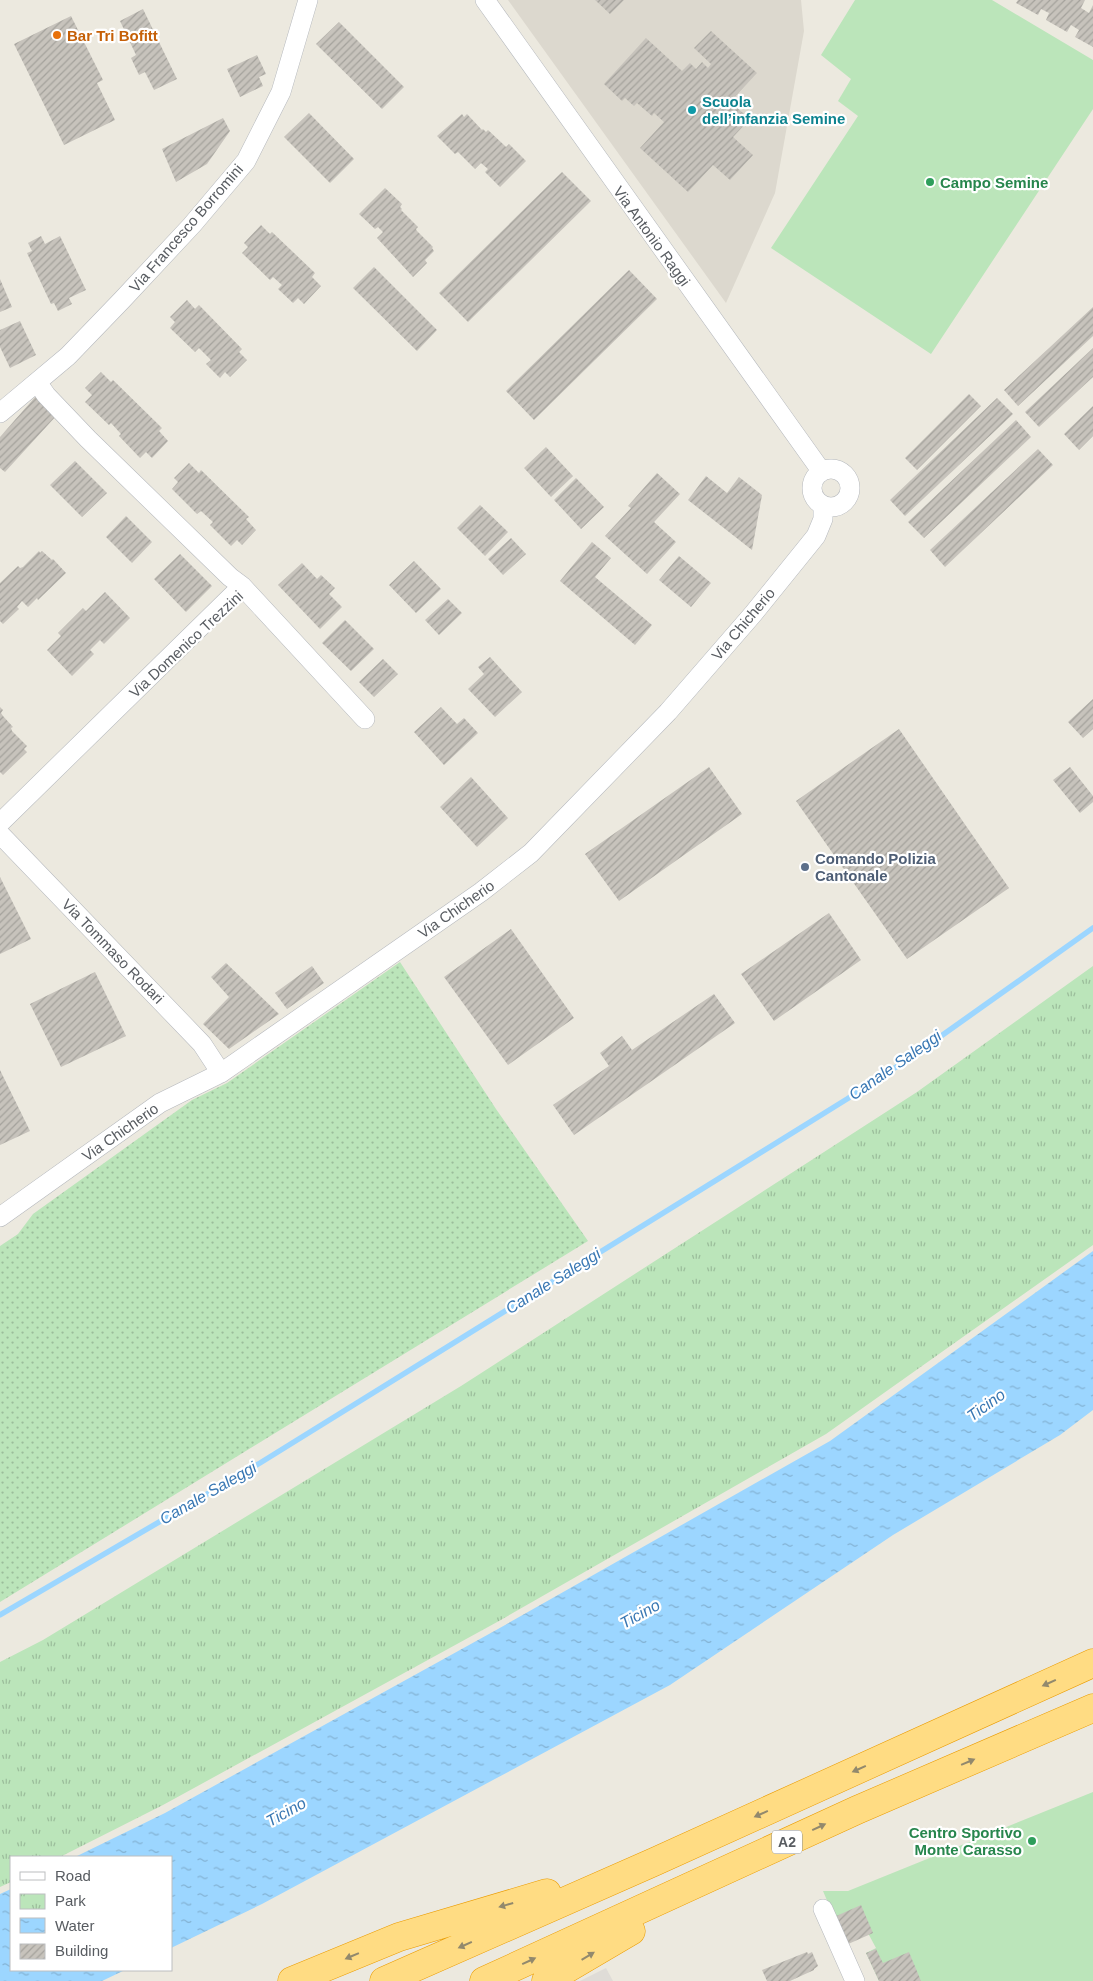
<svg xmlns="http://www.w3.org/2000/svg" width="1093" height="1981" font-family="Helvetica,sans-serif">
  <style>
    .industrial { fill: #dfdcd7 }
    .education { fill: #dcd8ce }
    .grass { fill: url(#grass-dots) }
    .park { fill: url(#park-tufts) }
    .garden { fill: #bbe5ba }
    .water { fill: url(#water-ripples) }
    .lines { fill: none; stroke-linecap: round; stroke-linejoin: round }
    .stream { stroke: #9cd6ff; stroke-width: 5.5 }
    .building { fill: url(#building-hatch) }
    .street-casing { stroke: #b5b8bd; stroke-width: 20 }
    .highway-casing { stroke: #eb9c00; stroke-width: 29 }
    .street { stroke: #fff; stroke-width: 19 }
    .highway { stroke: #ffdc83; stroke-width: 28 }
    .oneway { fill: #92896d }
    .food-dot { fill: #e8710a; stroke: #fff; stroke-width: 2 }
    .culture-dot { fill: #0f9aa8; stroke: #fff; stroke-width: 2 }
    .leisure-dot { fill: #2e9e5b; stroke: #fff; stroke-width: 2 }
    .service-dot { fill: #5c6f8a; stroke: #fff; stroke-width: 2 }
    .labels { text-anchor: middle; dominant-baseline: central; stroke-width: 4.5; stroke-linejoin: round; paint-order: stroke }
    .shield { fill: #fff; stroke: #8a8d90; stroke-width: 1 }
    .shield-label { font-size: 14px; font-weight: bold; fill: #585c61 }
    .food-label { font-size: 15px; font-weight: bold; fill: #c56008; stroke: #fff; text-anchor: start }
    .culture-label { font-size: 15px; font-weight: bold; fill: #0d838f; stroke: #fff; text-anchor: start }
    .leisure-label { font-size: 15px; font-weight: bold; fill: #27864d; stroke: #fff; text-anchor: start }
    .street-label { font-size: 15px; fill: #585c61; stroke: #fff }
    .service-label { font-size: 15px; font-weight: bold; fill: #4e5e75; stroke: #fff; text-anchor: start }
    .water-label { font-size: 16px; font-style: italic; fill: #3877b3; stroke: #fff }
  </style>
  <defs>
    <pattern id="grass-dots" width="8" height="8" patternUnits="userSpaceOnUse" patternTransform="scale(1.25)"><rect width="8" height="8" fill="#bbe5ba"/><path d="M2 2h.1M6 6h.1" fill="none" stroke="#9bbd9b" stroke-width="1.8" stroke-linecap="round"/></pattern>
    <pattern id="park-tufts" width="24" height="20" patternUnits="userSpaceOnUse" patternTransform="scale(1.25)"><rect width="24" height="20" fill="#bbe5ba"/><path d="M3 7l-1-3M5 7V3M7 7l1-3M15 17l-1-3M17 17v-4M19 17l1-3" fill="none" stroke="#9bbd9b"/></pattern>
    <pattern id="water-ripples" width="26" height="14" patternUnits="userSpaceOnUse" patternTransform="scale(1.25)"><rect width="26" height="14" fill="#9cd6ff"/><path d="M2 4q2-2 4 0t4 0M15 11q2-2 4 0t4 0" fill="none" stroke="#82b1d2"/></pattern>
    <pattern id="building-hatch" width="6" height="6" patternUnits="userSpaceOnUse" patternTransform="scale(1.25)"><rect width="6" height="6" fill="#c7c3bc"/><path d="M-1 1l2-2M0 6l6-6M5 7l2-2" fill="none" stroke="#a4a29c"/></pattern>
  </defs>
  <rect width="100%" height="100%" fill="#ece9df"/>
  <!-- industrial -->
  <path class="industrial" d="M606 1968 613 1981H580Z"/>
  <!-- education -->
  <path class="education" d="M508 0H801L804 31 775 193 726 303Z"/>
  <!-- grass -->
  <path class="grass" d="M400 962 496 1109 588 1241 0 1602V1246L18 1234 33 1214 192 1100 227 1083Z"/>
  <!-- park -->
  <path class="park" d="M1093 966V1245L826 1434 499 1621 163 1805 60 1857H11V1882L0 1887V1662L43 1640 461 1386 917 1092Z"/>
  <!-- garden -->
  <path class="garden" d="M855 0H992L1093 60V109L931 354 771 248 858 116 838 101 851 79 821 55Z
    M1093 1792V1981H879L866 1953 876 1948 869 1935 834 1917 823 1891H848Z"/>
  <!-- water -->
  <path class="water" d="M1093 1251V1410L1060 1435 893 1535 670 1685 262 1904 171 1948V1857H75L165 1813 498 1629 830 1441Z
    M11 1889V1970H125L102 1981H0V1894Z"/>
  <g class="lines">
    <!-- stream -->
    <path class="stream" d="M0 1615 260 1463 847 1099 913 1056 1093 928"/>
  </g>
  <!-- building -->
  <path class="building" d="M595 0H624L610 14Z
    M1018 0H1085L1081 8 1089 13 1093 5V47L1075 37 1079 30 1071 25 1067 32 1046 20 1049 13 1041 9 1038 15 1016 3Z
    M143 9 177 79 154 90 145 72 139 75 131 58 136 55 120 21Z
    M71 16 103 80 97 83 115 120 64 145 14 44Z
    M339 22 404 87 382 109 316 44Z
    M711 31 757 73 730 102 750 119 733 137 753 155 730 180 713 165 688 192 640 148 664 122 654 113 652 116 637 103 634 106 625 98 622 101 604 84 646 38 682 71 690 63 696 69 702 62 708 68 711 64 694 48Z
    M257 55 266 74 259 77 263 86 240 97 227 69Z
    M309 113 354 159 330 183 284 137Z
    M462 114 464 117 467 114 482 130 483 129 486 132 488 130 504 145 506 147 509 144 526 161 500 187 485 172 488 169 481 163 475 169 458 152 455 154 437 136Z
    M223 118 230 131 207 164 176 182 162 149Z
    M562 172 591 201 468 322 439 293Z
    M385 188 402 204 400 207 402 209 401 210 418 227 416 229 417 231 433 247 432 248 434 251 425 260 427 263 413 277 377 238 383 232 378 227 375 229 359 214Z
    M261 225 270 234 272 232 315 273 312 277 321 286 304 304 298 298 293 303 278 289 282 285 273 277 270 280 242 253 248 247 244 243Z
    M41 236 45 244 60 236 86 290 69 298 72 304 58 311 54 303 51 304 27 253 32 251 28 243Z
    M374 267 437 330 417 351 353 288Z
    M629 270 657 299 534 420 506 391Z
    M0 279 12 307 0 312Z
    M187 300 195 309 199 305 242 349 239 352 247 360 230 377 225 372 220 378 206 364 211 360 199 348 195 352 170 328 175 322 170 317Z
    M1093 307V336L1018 406 1004 390Z
    M20 321 36 355 10 368 0 347V330Z
    M1093 348V377L1039 427 1025 412Z
    M101 372 111 382 113 380 162 428 159 431 168 441 152 458 146 452 140 458 119 436 121 434 111 423 109 425 85 402 92 395 85 388Z
    M969 394 981 406 917 470 905 458Z
    M36 396 57 415 5 472 0 468V437Z
    M997 398 1013 414 905 516 890 500Z
    M1093 406V436L1079 450 1064 434Z
    M1016 420 1031 437 924 538 908 522Z
    M546 447 573 476 551 497 524 468Z
    M1038 449 1053 465 945 567 930 550Z
    M75 461 107 493 82 517 50 485Z
    M189 463 199 473 201 470 249 517 246 519 256 530 242 545 237 540 231 546 210 525 213 522 201 511 197 514 172 489 178 482 174 478Z
    M657 473 680 494 654 522 676 542 647 574 605 536 631 508 628 506Z
    M706 476 727 493 739 477 762 495 752 550 688 500Z
    M576 478 604 507 581 529 554 500Z
    M480 505 508 532 485 556 457 528Z
    M126 516 152 542 132 563 106 537Z
    M511 538 526 554 503 575 488 559Z
    M592 542 611 558 595 577 652 625 635 645 560 581Z
    M39 551 40 553 42 551 52 560 53 559 66 573 38 600 37 598 28 607 22 601 17 607 19 609 3 624 0 621V583L18 566 20 568 23 567Z
    M180 554 212 586 186 612 154 579Z
    M679 556 711 583 691 607 659 580Z
    M414 561 441 589 416 613 389 585Z
    M302 563 317 579 321 575 335 588 329 594 342 607 320 629 278 585Z
    M105 592 130 618 104 644 100 640 90 650 94 654 72 676 47 650 61 636 58 633 83 608 86 611Z
    M448 599 462 613 439 635 425 620Z
    M345 620 374 649 351 671 322 643Z
    M490 657 522 692 495 717 468 689 484 674 478 667Z
    M383 659 398 674 374 697 359 682Z
    M1093 699V729L1083 738 1068 722Z
    M0 707 3 710 1 713 3 716 13 727 11 728 12 731 27 746 24 749 27 752 3 775 0 772Z
    M441 707 457 724 464 718 478 733 444 765 414 732Z
    M899 729 1009 888 907 959 796 801Z
    M709 767 742 814 619 901 585 854Z
    M1070 767 1093 796V802L1080 813 1053 780Z
    M471 777 508 818 477 847 440 807Z
    M0 877 31 939 0 954Z
    M829 913 861 960 774 1021 741 974Z
    M511 929 574 1018 508 1065 444 977Z
    M226 963 279 1014 229 1049 203 1024 229 997 211 977Z
    M312 966 324 983 287 1009 275 993Z
    M95 972 126 1036 61 1067 30 1004Z
    M714 994 735 1023 574 1135 553 1105 609 1066 600 1053 622 1036 632 1050Z
    M0 1070 30 1131 0 1145Z
    M861 1905 873 1933 846 1945 834 1917Z
    M876 1949 883 1963 909 1952 921 1981H879L866 1953Z
    M807 1952 808 1954 812 1952 818 1966 814 1969V1970L790 1981H767L762 1970Z"/>
  <g class="lines">
    <defs>
      <path id="street" d="M485 0 817 465 820 473
        M37 382 46 395 88 439 230 577 242 586 365 719
        M0 413 68 356 122 300 192 225 246 161 281 92 308 0
        M812 488a19 19 0 1 1 38 0a19 19 0 1 1-38 0Z
        M0 823 242 586
        M0 834 202 1044 221 1073
        M0 1217 160 1103 221 1073 481 892 531 853 668 712 753 614 816 536 823 519V506
        M823 1909 855 1981"/>
      <path id="highway" d="M292 1981 399 1937 547 1893
        M384 1981 654 1862 1093 1663
        M484 1981 857 1810 1093 1708
        M546 1981 631 1931"/>
    </defs>
    <!-- street casing -->
    <use href="#street" class="street-casing"/>
    <!-- highway casing -->
    <use href="#highway" class="highway-casing"/>
    <!-- street -->
    <use href="#street" class="street"/>
    <!-- highway -->
    <use href="#highway" class="highway"/>
  </g>
  <!-- one-way arrows -->
  <defs><path id="oneway-solid" d="M-6-.8H1V-3.2L6.5 0L1 3.2V.8H-6Z" transform="scale(1.25)"/></defs>
  <g class="oneway">
    <use href="#oneway-solid" transform="translate(1049 1683) rotate(156)"/>
    <use href="#oneway-solid" transform="translate(968 1762) rotate(-23)"/>
    <use href="#oneway-solid" transform="translate(859 1769) rotate(156)"/>
    <use href="#oneway-solid" transform="translate(761 1814) rotate(156)"/>
    <use href="#oneway-solid" transform="translate(819 1827) rotate(-25)"/>
    <use href="#oneway-solid" transform="translate(506 1905) rotate(164)"/>
    <use href="#oneway-solid" transform="translate(465 1945) rotate(156)"/>
    <use href="#oneway-solid" transform="translate(352 1956) rotate(157)"/>
    <use href="#oneway-solid" transform="translate(588 1956) rotate(-31)"/>
    <use href="#oneway-solid" transform="translate(529 1961) rotate(-25)"/>
  </g>
  <!-- markers -->
  <circle class="food-dot" cx="57" cy="35" r="5"/>
  <circle class="culture-dot" cx="692" cy="110" r="5"/>
  <g class="leisure-dot">
    <circle cx="930" cy="182" r="5"/>
    <circle cx="1032" cy="1841" r="5"/>
  </g>
  <circle class="service-dot" cx="805" cy="867" r="5"/>
  <g class="labels">
    <!-- shield labels -->
    <rect class="shield" x="772" y="1830.5" width="30" height="23" rx="4"/>
    <g class="shield-label">
      <text x="787" y="1842">A2</text>
    </g>
    <!-- food labels -->
    <g class="food-label">
      <text x="67" y="35">Bar Tri Bofitt</text>
    </g>
    <!-- culture labels -->
    <g class="culture-label">
      <text x="702" y="101">Scuola<tspan x="702" dy="17">dell’infanzia Semine</tspan></text>
    </g>
    <!-- leisure labels -->
    <g class="leisure-label">
      <text x="940" y="182">Campo Semine</text>
      <text x="1022" y="1832" text-anchor="end">Centro Sportivo<tspan x="1022" dy="17">Monte Carasso</tspan></text>
    </g>
    <!-- street labels -->
    <g class="street-label">
      <text transform="translate(186 228) rotate(-49)">Via Francesco Borromini</text>
      <text transform="translate(652 236) rotate(54)">Via Antonio Raggi</text>
      <text transform="translate(743 624) rotate(-50)">Via Chicherio</text>
      <text transform="translate(186 644) rotate(-43)">Via Domenico Trezzini</text>
      <text transform="translate(456 909) rotate(-35)">Via Chicherio</text>
      <text transform="translate(113 951) rotate(46)">Via Tommaso Rodari</text>
      <text transform="translate(120 1132) rotate(-35)">Via Chicherio</text>
    </g>
    <!-- service labels -->
    <g class="service-label">
      <text x="815" y="858">Comando Polizia<tspan x="815" dy="17">Cantonale</tspan></text>
    </g>
    <!-- water labels -->
    <g class="water-label">
      <text transform="translate(895 1065) rotate(-35)">Canale Saleggi</text>
      <text transform="translate(553 1281) rotate(-32)">Canale Saleggi</text>
      <text transform="translate(986 1405) rotate(-36)">Ticino</text>
      <text transform="translate(208 1493) rotate(-30)">Canale Saleggi</text>
      <text transform="translate(640 1614) rotate(-29)">Ticino</text>
      <text transform="translate(286 1812) rotate(-29)">Ticino</text>
    </g>
  </g>
  <!-- legend -->
  <rect x="10" y="1856" width="162" height="115" fill="#ffffff" stroke="#bcbec0"/>
  <rect x="20" y="1872" width="25" height="8" fill="#ffffff" stroke="#bcbec0"/>
  <text x="55" y="1881" font-size="15" fill="#585c61">Road</text>
  <rect x="20" y="1894" width="25" height="15" fill="url(#park-tufts)" stroke="#bcbec0"/>
  <text x="55" y="1906" font-size="15" fill="#585c61">Park</text>
  <rect x="20" y="1918" width="25" height="15" fill="url(#water-ripples)" stroke="#bcbec0"/>
  <text x="55" y="1931" font-size="15" fill="#585c61">Water</text>
  <rect x="20" y="1944" width="25" height="15" fill="url(#building-hatch)" stroke="#bcbec0"/>
  <text x="55" y="1956" font-size="15" fill="#585c61">Building</text>
</svg>
